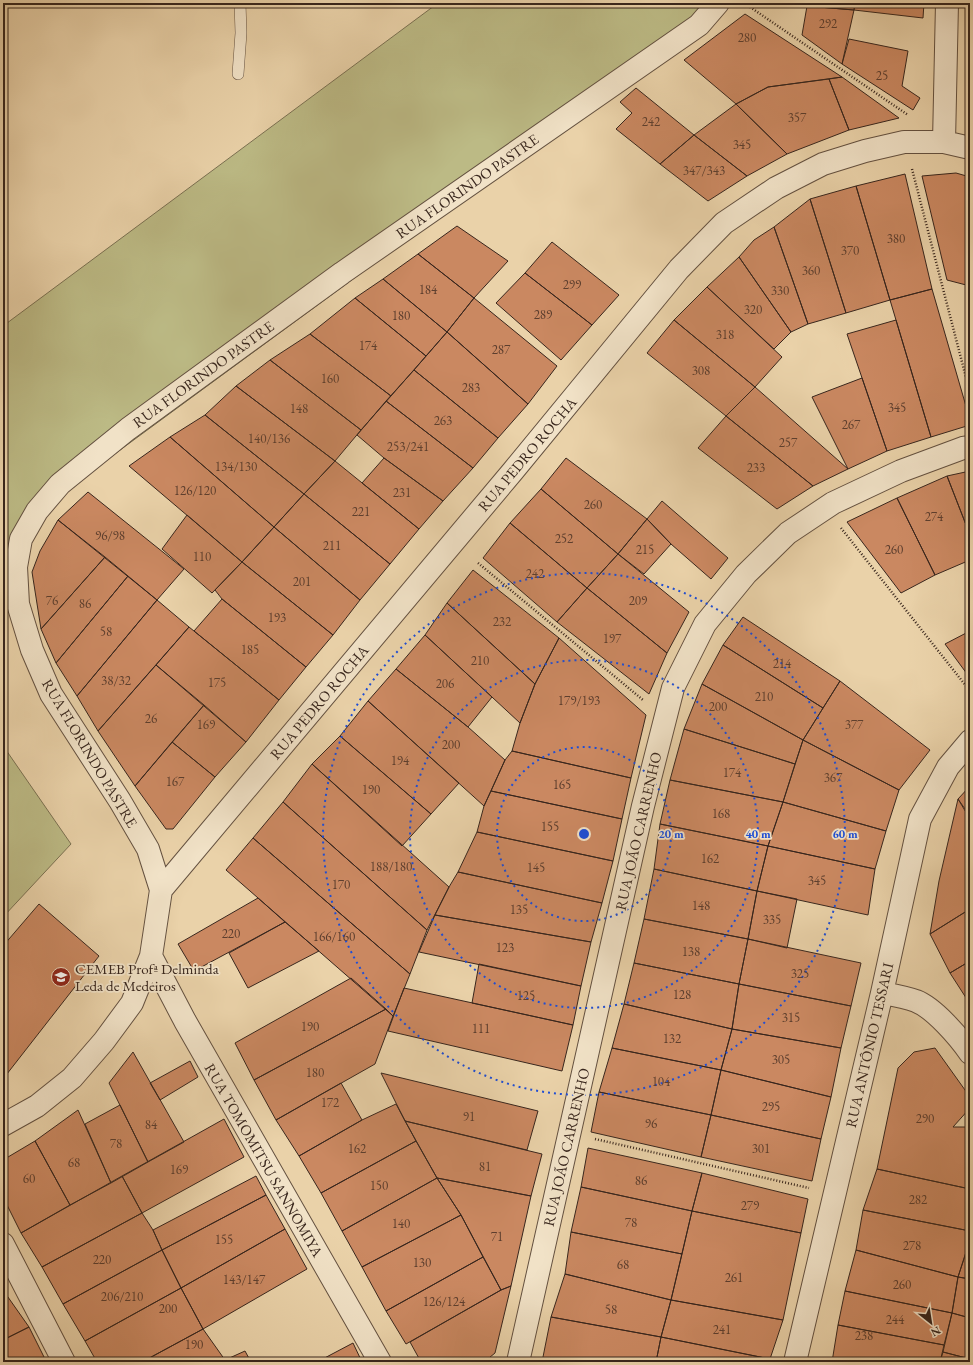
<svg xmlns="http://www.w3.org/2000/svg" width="973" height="1365" font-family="'EB Garamond',serif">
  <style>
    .green { fill: #bcba85; stroke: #7a7051 }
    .building { fill: #ca8861; stroke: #38261d }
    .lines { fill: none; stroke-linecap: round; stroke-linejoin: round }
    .lane-casing { stroke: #645140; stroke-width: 12 }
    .street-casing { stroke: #645140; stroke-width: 24 }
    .path { stroke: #38261d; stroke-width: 2.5; stroke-dasharray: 1 2; stroke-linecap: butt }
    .lane { stroke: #f1e2c7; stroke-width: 11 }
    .street { stroke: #f1e2c7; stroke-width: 22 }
    .ring { fill: none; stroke: #1d4ed8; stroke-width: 2; stroke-dasharray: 2 4 }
    .labels { text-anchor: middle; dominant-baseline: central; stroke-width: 3.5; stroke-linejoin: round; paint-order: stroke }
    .number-label { font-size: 13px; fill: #5c3e2e }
    .street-label { font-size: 15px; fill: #38261d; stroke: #f1e2c7 }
    .poi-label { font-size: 15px; fill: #38261d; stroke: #f1e2c7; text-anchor: start }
    .centre { fill: #1d4ed8; stroke: #f1e2c7; stroke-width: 2 }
    .ring-label { font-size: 12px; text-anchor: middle; font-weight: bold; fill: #1d4ed8; stroke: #f1e2c7; stroke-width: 3.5; stroke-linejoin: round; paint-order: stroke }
  </style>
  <rect width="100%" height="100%" fill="#ead2a9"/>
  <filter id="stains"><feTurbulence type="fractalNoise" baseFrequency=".005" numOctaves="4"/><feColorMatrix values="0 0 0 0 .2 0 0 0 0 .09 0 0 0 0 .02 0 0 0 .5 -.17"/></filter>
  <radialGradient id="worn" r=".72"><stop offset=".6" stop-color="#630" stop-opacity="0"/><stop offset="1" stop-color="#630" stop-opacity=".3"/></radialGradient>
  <!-- green -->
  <path class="green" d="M438 3H715L699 25 37 511 3 550V326Z
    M3 743 6 750 71 844 3 917Z"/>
  <!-- building -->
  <path class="building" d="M772 3H855L854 10Z
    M855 3H924L923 18 854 10Z
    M807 6 854 10 842 64 802 35Z
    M745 14 842 77 768 87 736 104 684 60Z
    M849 39 908 51 902 86 920 98 913 110 842 64Z
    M842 77 899 118 849 130 829 79Z
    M829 79 849 130 787 154 736 104 768 87Z
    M636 88 694 135 660 164 616 129 632 113 620 102Z
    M736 104 787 154 747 176 694 135Z
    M694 135 747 176 708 201 660 164Z
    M956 173 970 177V286L947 280 922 176Z
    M905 174 932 289 890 300 856 186Z
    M856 186 890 300 846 313 810 199Z
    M810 199 846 313 808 324 774 227Z
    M457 226 508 261 474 298 418 254Z
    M774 227 808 324 791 332 739 257 754 240Z
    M552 242 619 295 592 325 525 273Z
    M418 254 474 298 447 332 383 279Z
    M739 257 791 332 774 349 707 287Z
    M525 273 592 325 561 360 496 303Z
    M383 279 447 332 426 356 355 298Z
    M707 287 782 357 755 387 674 320Z
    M932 289 970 420V425L931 437 890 300Z
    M355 298 426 356 391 396 310 334Z
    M474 298 557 366 528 404 447 332Z
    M674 320 755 387 726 416 647 353Z
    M896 320 931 437 887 451 847 334Z
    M447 332 528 404 498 438 414 370Z
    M310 334 391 396 361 430 270 360Z
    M270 360 361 430 335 461 236 386Z
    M414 370 498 438 473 468 386 401Z
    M862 378 887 451 848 469 812 397Z
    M236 386 335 461 304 494 205 415Z
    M755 387 848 469 813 486 726 416Z
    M386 401 473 468 443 501 384 458 357 435Z
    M205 415 304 494 274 527 170 437Z
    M726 416 813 486 777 509 698 448Z
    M170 437 274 527 242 562 129 466Z
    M384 458 443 501 419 529 362 483Z
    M566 458 647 519 618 554 541 489Z
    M335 461 419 529 390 564 304 494Z
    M970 471V535L947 476Z
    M947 476 970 535V560L935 575 897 498Z
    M541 489 618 554 587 588 510 523Z
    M88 492 184 569 157 600 58 520Z
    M304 494 390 564 360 600 274 527Z
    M897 498 935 575 901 593 847 522Z
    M662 501 728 558 711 579 671 544 647 519Z
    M187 515 242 562 212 593 162 549Z
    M647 519 671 544 644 574 618 554Z
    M58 520 105 557 41 629 32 572 40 551Z
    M510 523 587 588 557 622 483 558Z
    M274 527 360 600 333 635 242 562Z
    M618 554 689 612 667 653 587 588Z
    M105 557 128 576 56 663 41 629Z
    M242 562 333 635 306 667 222 599 215 590Z
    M473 570 559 638 535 684 447 603Z
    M128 576 157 600 77 696 56 663Z
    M587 588 667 653 649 694 557 622Z
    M222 599 306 667 279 700 194 631Z
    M157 600 189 627 98 731 77 696Z
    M447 603 535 684 520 723 425 635Z
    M743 617 840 681 823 708 723 645Z
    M189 627 279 700 246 742 156 665Z
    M970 631V678L945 644Z
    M425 635 492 697 468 727 396 669Z
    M559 638 646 715 631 778 512 751 520 723 535 684Z
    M723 645 823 708 803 740 702 684Z
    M156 665 204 705 135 786 98 731Z
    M396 669 468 727 505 760 484 806 368 701Z
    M840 681 930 750 899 790 803 740Z
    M702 684 803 740 795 764 684 729Z
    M368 701 459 783 431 814 340 736Z
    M204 705 246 742 215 777 172 742Z
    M684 729 795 764 783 802 670 780Z
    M340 736 431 814 402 846 312 764Z
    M803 740 899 790 886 831 783 802Z
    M172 742 215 777 173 829H166L135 786Z
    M512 751 631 778 622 819 491 791 505 760Z
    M312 764 449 887 427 930 283 802Z
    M670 780 783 802 768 846 660 824Z
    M970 786V816L958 799Z
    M491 791 622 819 613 861 477 832 484 806Z
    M958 799 970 819V909L930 934 939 881Z
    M283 802 427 930 410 974 253 838Z
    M783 802 886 831 875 869 768 846Z
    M660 824 768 846 757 891 654 869Z
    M477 832 613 861 602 903 458 872Z
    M253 838 410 974 393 1016 226 870Z
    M768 846 875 869 868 915 757 891Z
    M654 869 757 891 748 939 644 919Z
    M458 872 602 903 591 942 435 915 449 887Z
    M757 891 797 899 787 948 748 939Z
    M258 898 285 922 194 971 178 944Z
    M39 904 99 956 3 1079V946Z
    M970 909V961L950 973 930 934Z
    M435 915 591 942 581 986 419 952Z
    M644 919 748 939 739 984 634 963Z
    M285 922 319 951 248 988 229 953Z
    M748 939 861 963 851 1006 739 984Z
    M970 961V1004L950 973Z
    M634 963 739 984 732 1029 624 1004Z
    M479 964 581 986 573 1025 472 1003Z
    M351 978 386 1009 254 1080 235 1043Z
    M739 984 851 1006 841 1048 732 1029Z
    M404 988 573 1025 562 1071 388 1031Z
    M624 1004 732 1029 721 1070 612 1048Z
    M386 1009 393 1016 375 1064 276 1120 254 1080Z
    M732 1029 841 1048 831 1097 721 1070Z
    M612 1048 721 1070 711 1115 599 1092Z
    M935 1048 970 1097V1108L953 1127H970V1189L877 1169 898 1068 914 1052Z
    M133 1052 184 1142 148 1162 109 1083Z
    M190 1061 198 1077 160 1100 150 1083Z
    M721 1070 831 1097 821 1139 711 1115Z
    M381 1073 538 1111 527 1150 405 1121Z
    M341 1083 362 1120 299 1156 276 1120Z
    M599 1092 711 1115 701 1157 591 1132Z
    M396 1104 416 1141 321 1193 299 1156 362 1120Z
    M120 1105 148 1162 111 1183 85 1124Z
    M78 1110 111 1183 70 1205 35 1141Z
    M711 1115 821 1139 812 1181 701 1157Z
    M224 1119 244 1157 142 1213 122 1176Z
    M405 1121 542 1154 531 1196 437 1178Z
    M35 1141 70 1205 21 1233 3 1197V1160Z
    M416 1141 437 1178 342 1231 321 1193Z
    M588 1148 702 1173 692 1211 581 1187Z
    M877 1169 970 1189V1231L863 1210Z
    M702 1173 808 1199 801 1233 692 1211Z
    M122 1176 142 1213 42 1267 21 1233Z
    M256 1176 266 1195 162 1250 153 1230Z
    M437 1178 461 1215 362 1267 342 1231Z
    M437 1178 531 1196 511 1286 501 1290 461 1215Z
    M581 1187 692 1211 682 1254 571 1232Z
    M266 1195 285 1229 181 1288 162 1250Z
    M863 1210 970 1231V1240L958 1277 856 1250Z
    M692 1211 801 1233 783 1320 671 1300Z
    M142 1213 153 1230 162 1250 63 1304 42 1267Z
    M461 1215 483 1257 386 1311 362 1267Z
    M285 1229 307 1269 203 1329 181 1288Z
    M571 1232 682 1254 671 1300 565 1274Z
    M970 1240V1279L958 1277Z
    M162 1250 181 1288 85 1341 63 1304Z
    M856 1250 958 1277 952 1313 845 1291Z
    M483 1257 501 1290 406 1344 386 1311Z
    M565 1274 671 1300 661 1337 551 1317Z
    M958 1277 970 1279V1318L952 1313Z
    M511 1286 495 1353 484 1362H421L410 1342 501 1290Z
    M181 1288 203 1329 142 1362H97L85 1341Z
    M3 1290 29 1327 3 1340Z
    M845 1291 952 1313 944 1345 838 1325Z
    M671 1300 783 1320 770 1359 661 1337Z
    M952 1313 970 1318V1359L943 1352Z
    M551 1317 661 1337 656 1362H542Z
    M838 1325 944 1345 940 1362H832Z
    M29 1327 46 1361 3 1362V1340Z
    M203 1329 225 1360 223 1362H142Z
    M661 1337 770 1359 769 1362H656Z
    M353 1343 362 1362H317Z
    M245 1351 251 1362H226L225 1360Z
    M943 1352 970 1359V1362H940Z"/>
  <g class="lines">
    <defs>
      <path id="lane" d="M238 74 241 33 240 3"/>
      <path id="street" d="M944 142 947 3
        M161 890 513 471 679 269 724 223 776 188 823 164 865 151 904 142H944L970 148
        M151 956 185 1021 380 1362
        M882 993C893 995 905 997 916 1001 934 1008 959 1037 970 1053
        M3 1125 37 1106 72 1078 104 1041 132 1003 151 956 161 890 148 849 120 801 51 694 32 650 18 604 16 567 21 539 37 511 60 484 128 429 342 273 699 25 718 3
        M3 1244 64 1362
        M518 1362 643 806 673 688 705 624 746 574 788 533 833 503 901 471 963 448 970 447
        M795 1362 882 993 920 819 948 767 970 741"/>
    </defs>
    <!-- lane casing -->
    <use href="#lane" class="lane-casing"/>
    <!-- street casing -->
    <use href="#street" class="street-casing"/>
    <!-- path -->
    <path class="path" d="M750 7 908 115
      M912 169 970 393
      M841 528 970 691
      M478 563 643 700
      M595 1139 809 1188"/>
    <!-- lane -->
    <use href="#lane" class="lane"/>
    <!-- street -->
    <use href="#street" class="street"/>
  </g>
  <!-- distance rings -->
  <g class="ring">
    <circle cx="584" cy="834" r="87"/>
    <circle cx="584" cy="834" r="174"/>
    <circle cx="584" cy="834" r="261"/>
  </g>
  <!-- icons -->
  <defs>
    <symbol id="school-disc" viewBox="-11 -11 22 22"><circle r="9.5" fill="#8f2418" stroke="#f1e2c7"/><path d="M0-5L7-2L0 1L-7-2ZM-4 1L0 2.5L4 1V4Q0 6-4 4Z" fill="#fff"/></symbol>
  </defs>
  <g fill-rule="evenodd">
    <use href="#school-disc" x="50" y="966" width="22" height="22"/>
  </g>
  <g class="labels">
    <!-- number labels -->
    <g class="number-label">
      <text x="828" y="23">292</text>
      <text x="747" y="37">280</text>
      <text x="882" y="75">25</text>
      <text x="797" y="117">357</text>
      <text x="651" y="121">242</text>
      <text x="742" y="144">345</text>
      <text x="704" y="170">347/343</text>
      <text x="896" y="238">380</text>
      <text x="850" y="250">370</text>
      <text x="811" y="270">360</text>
      <text x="572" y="284">299</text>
      <text x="428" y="289">184</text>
      <text x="780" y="290">330</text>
      <text x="753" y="309">320</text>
      <text x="543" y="314">289</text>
      <text x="401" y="315">180</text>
      <text x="725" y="334">318</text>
      <text x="368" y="345">174</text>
      <text x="501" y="349">287</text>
      <text x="701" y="370">308</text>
      <text x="330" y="378">160</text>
      <text x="471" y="387">283</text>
      <text x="897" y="407">345</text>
      <text x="299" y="408">148</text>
      <text x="443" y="420">263</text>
      <text x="851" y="424">267</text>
      <text x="269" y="438">140/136</text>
      <text x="788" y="442">257</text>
      <text x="408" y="446">253/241</text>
      <text x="236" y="466">134/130</text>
      <text x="756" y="467">233</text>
      <text x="195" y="490">126/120</text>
      <text x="402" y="492">231</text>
      <text x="593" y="504">260</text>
      <text x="361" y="511">221</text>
      <text x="934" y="516">274</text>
      <text x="110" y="535">96/98</text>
      <text x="564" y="538">252</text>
      <text x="332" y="545">211</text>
      <text x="645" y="549">215</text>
      <text x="894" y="549">260</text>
      <text x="202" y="556">110</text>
      <text x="535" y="573">242</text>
      <text x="302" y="581">201</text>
      <text x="52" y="600">76</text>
      <text x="638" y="600">209</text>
      <text x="85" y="603">86</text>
      <text x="277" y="617">193</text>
      <text x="502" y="621">232</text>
      <text x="106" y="631">58</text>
      <text x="612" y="638">197</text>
      <text x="250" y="649">185</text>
      <text x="480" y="660">210</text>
      <text x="782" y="663">214</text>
      <text x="116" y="680">38/32</text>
      <text x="217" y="682">175</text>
      <text x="445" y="683">206</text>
      <text x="764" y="696">210</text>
      <text x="579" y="700">179/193</text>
      <text x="718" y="706">200</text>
      <text x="151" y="718">26</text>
      <text x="206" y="724">169</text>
      <text x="854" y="724">377</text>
      <text x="451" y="744">200</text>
      <text x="400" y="760">194</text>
      <text x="732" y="772">174</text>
      <text x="833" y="777">367</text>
      <text x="175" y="781">167</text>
      <text x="562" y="784">165</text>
      <text x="371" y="789">190</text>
      <text x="721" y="813">168</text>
      <text x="550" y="826">155</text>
      <text x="710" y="858">162</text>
      <text x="391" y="866">188/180</text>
      <text x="536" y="867">145</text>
      <text x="817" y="880">345</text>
      <text x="341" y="884">170</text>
      <text x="701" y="905">148</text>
      <text x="519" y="909">135</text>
      <text x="772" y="919">335</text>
      <text x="231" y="933">220</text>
      <text x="334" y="936">166/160</text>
      <text x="505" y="947">123</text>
      <text x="691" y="951">138</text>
      <text x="800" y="973">325</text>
      <text x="682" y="994">128</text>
      <text x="526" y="995">125</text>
      <text x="791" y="1017">315</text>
      <text x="310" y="1026">190</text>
      <text x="481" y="1028">111</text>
      <text x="672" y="1038">132</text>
      <text x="781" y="1059">305</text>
      <text x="315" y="1072">180</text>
      <text x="661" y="1081">104</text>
      <text x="330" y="1102">172</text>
      <text x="771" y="1106">295</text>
      <text x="469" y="1116">91</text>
      <text x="925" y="1118">290</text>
      <text x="651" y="1123">96</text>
      <text x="151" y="1124">84</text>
      <text x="116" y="1143">78</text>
      <text x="357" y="1148">162</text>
      <text x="761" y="1148">301</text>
      <text x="74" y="1162">68</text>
      <text x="485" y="1166">81</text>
      <text x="179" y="1169">169</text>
      <text x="29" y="1178">60</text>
      <text x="641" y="1180">86</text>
      <text x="379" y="1185">150</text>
      <text x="918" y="1199">282</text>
      <text x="750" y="1205">279</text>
      <text x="631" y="1222">78</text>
      <text x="401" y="1223">140</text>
      <text x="497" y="1236">71</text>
      <text x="224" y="1239">155</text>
      <text x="912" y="1245">278</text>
      <text x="102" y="1259">220</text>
      <text x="422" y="1262">130</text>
      <text x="623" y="1264">68</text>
      <text x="734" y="1277">261</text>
      <text x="244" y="1279">143/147</text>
      <text x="902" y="1284">260</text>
      <text x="122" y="1296">206/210</text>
      <text x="444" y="1301">126/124</text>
      <text x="168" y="1308">200</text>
      <text x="611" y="1309">58</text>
      <text x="895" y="1319">244</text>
      <text x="722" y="1329">241</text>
      <text x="864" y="1335">238</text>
      <text x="194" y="1344">190</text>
    </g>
    <!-- street labels -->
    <g class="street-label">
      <text transform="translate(467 186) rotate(-35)">RUA FLORINDO PASTRE</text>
      <text transform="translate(203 374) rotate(-36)">RUA FLORINDO PASTRE</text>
      <text transform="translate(527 454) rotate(-50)">RUA PEDRO ROCHA</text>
      <text transform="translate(319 702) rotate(-50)">RUA PEDRO ROCHA</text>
      <text transform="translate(90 753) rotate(59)">RUA FLORINDO PASTRE</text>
      <text transform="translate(638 831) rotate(-77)">RUA JOÃO CARRENHO</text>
      <text transform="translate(869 1045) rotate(-77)">RUA ANTÔNIO TESSARI</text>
      <text transform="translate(566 1147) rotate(-77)">RUA JOÃO CARRENHO</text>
      <text transform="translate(264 1160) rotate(60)">RUA TOMOMITSU SANNOMIYA</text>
    </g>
    <!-- poi labels -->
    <g class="poi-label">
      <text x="75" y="968">CEMEB Profª Delminda<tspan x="75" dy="17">Leda de Medeiros</tspan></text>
    </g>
  </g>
  <circle cx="584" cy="834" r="6" class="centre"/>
  <g class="ring-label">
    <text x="671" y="838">20 m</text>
    <text x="758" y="838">40 m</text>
    <text x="845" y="838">60 m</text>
  </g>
  <!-- margin -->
  <rect width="973" height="1365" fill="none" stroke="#ead2a9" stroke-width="16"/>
  <rect x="4" y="4" width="965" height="1357" fill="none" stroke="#38261d" stroke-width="2"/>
  <rect x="8" y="8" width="957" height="1349" fill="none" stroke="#38261d"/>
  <!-- north arrow -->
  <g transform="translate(931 1323) rotate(150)" stroke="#f1e2c7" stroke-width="3" paint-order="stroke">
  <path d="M0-3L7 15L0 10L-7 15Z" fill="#38261d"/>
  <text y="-6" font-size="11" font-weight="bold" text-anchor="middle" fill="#38261d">N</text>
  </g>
  <rect width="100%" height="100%" filter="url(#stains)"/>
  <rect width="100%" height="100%" fill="url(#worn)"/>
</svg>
